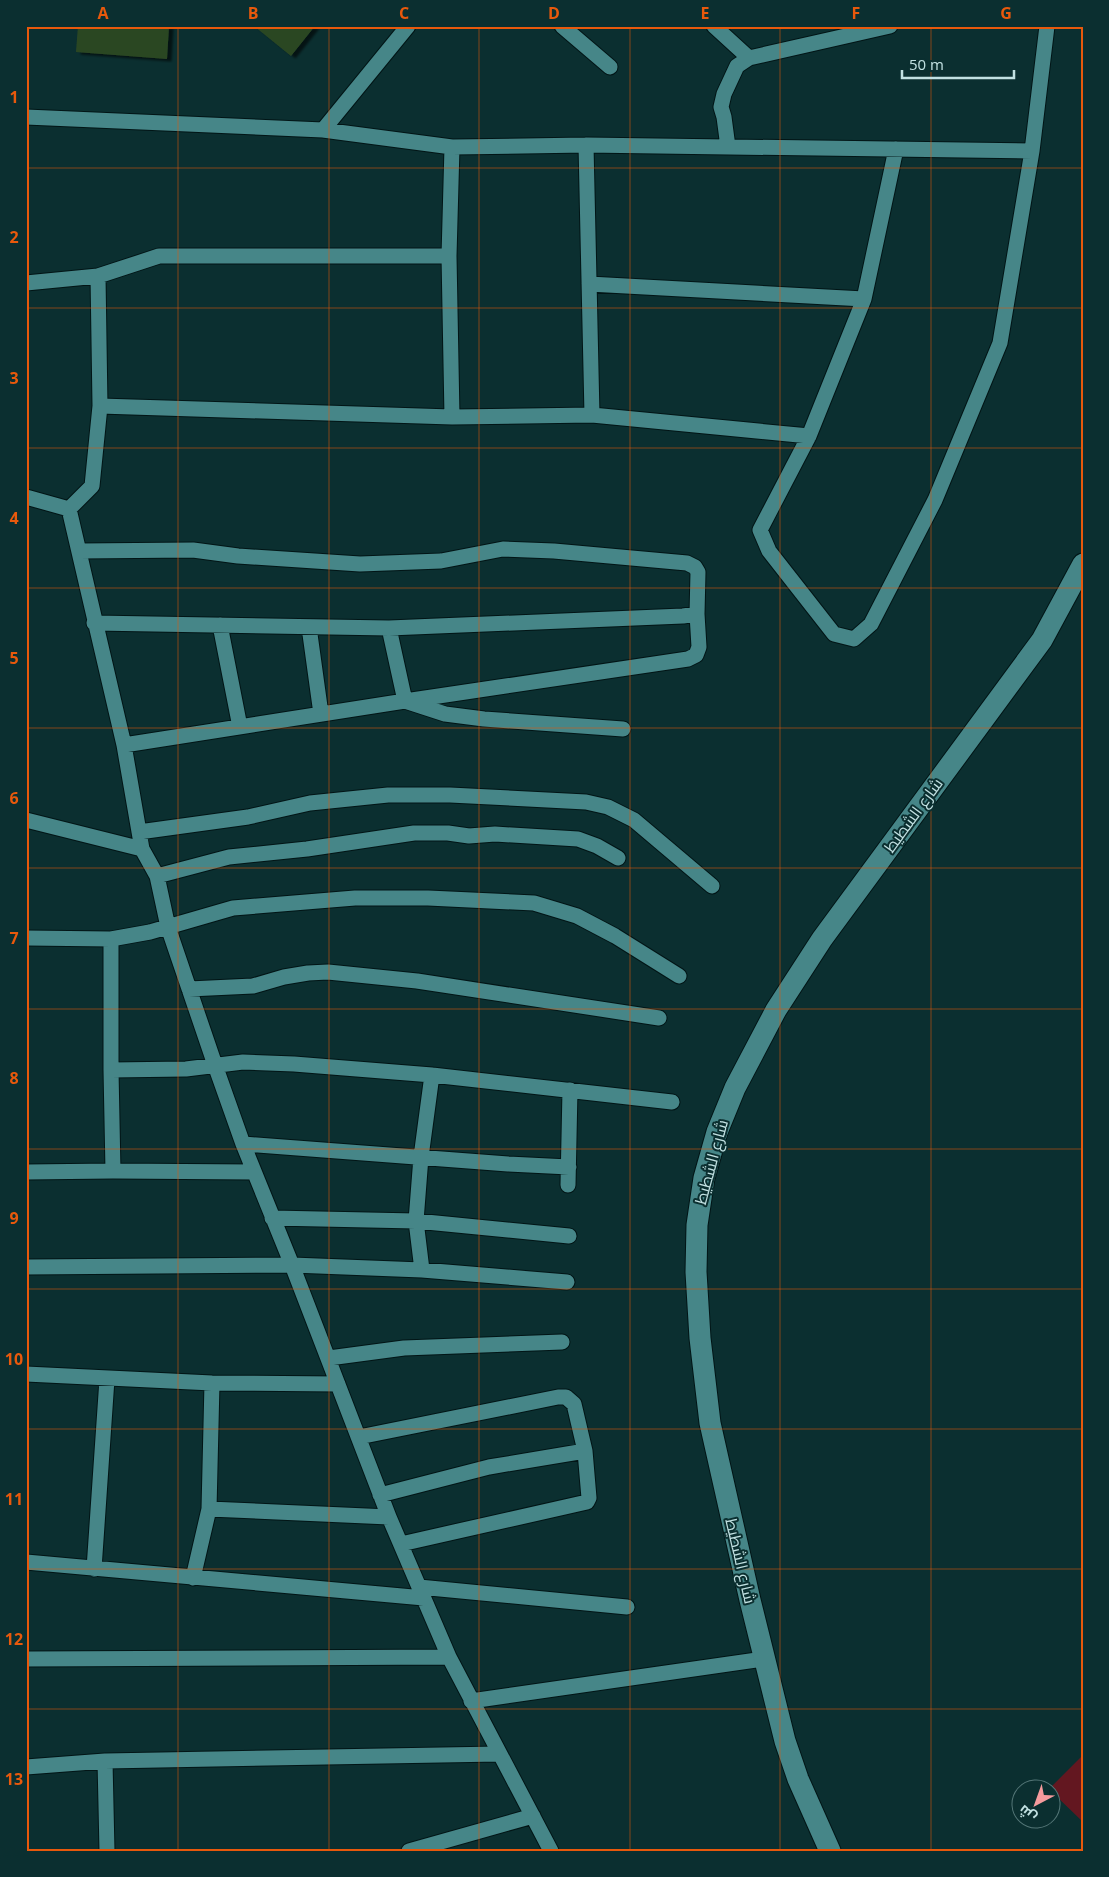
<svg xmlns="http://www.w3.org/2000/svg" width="1109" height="1877" font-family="'Open Sans',Cairo,sans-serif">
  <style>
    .green { fill: #631720 }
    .building { fill: #2c4724; filter: url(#shadow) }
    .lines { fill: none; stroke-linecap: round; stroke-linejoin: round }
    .street-casing { stroke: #021516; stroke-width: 17 }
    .secondary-casing { stroke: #021516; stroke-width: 23 }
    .street { stroke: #468688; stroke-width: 15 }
    .secondary { stroke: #468688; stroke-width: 21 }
    .grid { fill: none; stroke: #e8590c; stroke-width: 1; stroke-opacity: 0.55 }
    .labels { text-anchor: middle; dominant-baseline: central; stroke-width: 4; stroke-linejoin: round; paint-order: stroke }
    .street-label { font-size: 16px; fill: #c2e1e2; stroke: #0b2f30 }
    .neatline { fill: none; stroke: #e8590c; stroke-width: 2 }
    .grid-label { font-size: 16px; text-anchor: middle; font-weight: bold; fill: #e8590c }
  </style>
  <defs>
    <filter id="shadow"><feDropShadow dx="4.5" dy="2.5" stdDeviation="1" flood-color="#0009"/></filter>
  </defs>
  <rect width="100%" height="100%" fill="#0b2f30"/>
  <!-- green -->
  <path class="green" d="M1083 1755V1822L1052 1792V1790L1049 1789Z"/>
  <!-- building -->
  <path class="building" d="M78 26H169L167 59 76 52Z
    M254 26H315L291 56Z"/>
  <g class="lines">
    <defs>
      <path id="street" d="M562 26 610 67
        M714 26 749 58
        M26 117 323 130 452 147 586 145 1032 151
        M323 130 408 26
        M586 145 592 415
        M728 147 724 117 721 107 724 94 737 66 749 58 890 26
        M896 149 864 299 809 436 760 530 769 551 834 634 854 639 871 624 935 500 1000 343 1032 151 1047 26
        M26 283 98 276 159 256H449
        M589 284 864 299
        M100 406 452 417 592 415 809 436
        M452 417 449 256 452 147
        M26 497 69 509
        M69 509 124 745 142 849 157 876 168 927 215 1065 243 1144 292 1265 389 1517 449 1657 551 1851
        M69 509 92 486 100 406 98 276
        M79 551 193 550 238 556 360 564 441 561 503 549 554 551 687 563 695 567 698 572 697 614 699 647 696 655 688 659 405 701 124 745
        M94 623 389 628 683 616 697 614
        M220 625 240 727
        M309 627 321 714
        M389 628 405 701 445 714 484 719 623 729
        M26 820 142 849
        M139 832 248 817 310 803 388 795H450L586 802 608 807 634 820 712 886
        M157 876 229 857 307 849 414 833H448L469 836 495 834 578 839 597 846 618 858
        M26 938 111 939 150 932 233 908 355 898H428L534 903 577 916 615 936 679 976
        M111 939V1070L113 1171
        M189 989 253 986 284 977 308 973 328 972 417 981 659 1018
        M111 1070 186 1069 243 1062 294 1064 432 1075 672 1102
        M243 1144 508 1164 569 1167
        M26 1172 113 1171 254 1172
        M568 1185 570 1090
        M272 1218 416 1221 569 1236
        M26 1267 292 1265 422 1270 567 1282
        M422 1270 416 1221 421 1157 432 1075
        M329 1358 404 1348 562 1342
        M26 1374 212 1383 338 1384
        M359 1437 558 1397H566L574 1404 585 1451 589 1498 587 1502 401 1544
        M380 1495 489 1467 585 1451
        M209 1509 389 1517
        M26 1562 424 1598
        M94 1569 107 1379
        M193 1578 209 1509 212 1383
        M419 1587 627 1607
        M26 1659 449 1657
        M471 1701 764 1659
        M105 1761 107 1851
        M26 1767 105 1761 499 1754
        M409 1851 533 1816"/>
      <path id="secondary" d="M830 1851 798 1779 785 1741 750 1600 710 1423 700 1338 696 1272 697 1225 704 1178 717 1132 735 1088 776 1010 822 939 1042 640 1083 564"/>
    </defs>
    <!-- street casing -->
    <use href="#street" class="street-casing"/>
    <!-- secondary casing -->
    <use href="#secondary" class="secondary-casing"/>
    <!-- street -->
    <use href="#street" class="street"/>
    <!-- secondary -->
    <use href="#secondary" class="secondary"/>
  </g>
  <!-- grid -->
  <path class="grid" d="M178 26V1851M329 26V1851M479 26V1851M630 26V1851M780 26V1851M931 26V1851M26 168H1083M26 308H1083M26 448H1083M26 588H1083M26 728H1083M26 868H1083M26 1009H1083M26 1149H1083M26 1289H1083M26 1429H1083M26 1569H1083M26 1709H1083"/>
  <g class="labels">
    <!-- street labels -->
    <g class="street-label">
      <text transform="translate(913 815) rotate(-54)">شارع الشطيط</text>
      <text transform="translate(711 1162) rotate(-75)">شارع الشطيط</text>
      <text transform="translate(741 1561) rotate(77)">شارع الشطيط</text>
    </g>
  </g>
  <!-- border -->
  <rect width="1109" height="1877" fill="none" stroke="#0b2f30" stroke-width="55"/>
  <!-- north arrow -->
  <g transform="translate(1036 1804) rotate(221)"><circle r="24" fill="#0b2f30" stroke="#547677"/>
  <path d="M0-4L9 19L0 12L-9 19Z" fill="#f59b9d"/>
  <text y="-8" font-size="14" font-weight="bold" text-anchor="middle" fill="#c2e1e2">ش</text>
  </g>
  <!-- scale -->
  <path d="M902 70v8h112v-8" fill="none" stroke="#c2e1e2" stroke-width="2.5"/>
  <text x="909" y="70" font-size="15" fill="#c2e1e2" stroke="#0b2f30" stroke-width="4" paint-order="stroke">50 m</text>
  <rect x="28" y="28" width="1054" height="1822" class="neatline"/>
  <g class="grid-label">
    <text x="103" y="19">A</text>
    <text x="253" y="19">B</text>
    <text x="404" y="19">C</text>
    <text x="554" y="19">D</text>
    <text x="705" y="19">E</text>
    <text x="856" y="19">F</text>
    <text x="1006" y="19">G</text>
    <text x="14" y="103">1</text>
    <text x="14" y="243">2</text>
    <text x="14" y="384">3</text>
    <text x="14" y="524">4</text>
    <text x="14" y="664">5</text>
    <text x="14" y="804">6</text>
    <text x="14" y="944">7</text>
    <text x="14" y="1084">8</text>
    <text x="14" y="1224">9</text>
    <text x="14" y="1365">10</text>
    <text x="14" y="1505">11</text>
    <text x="14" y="1645">12</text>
    <text x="14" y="1785">13</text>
  </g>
</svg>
